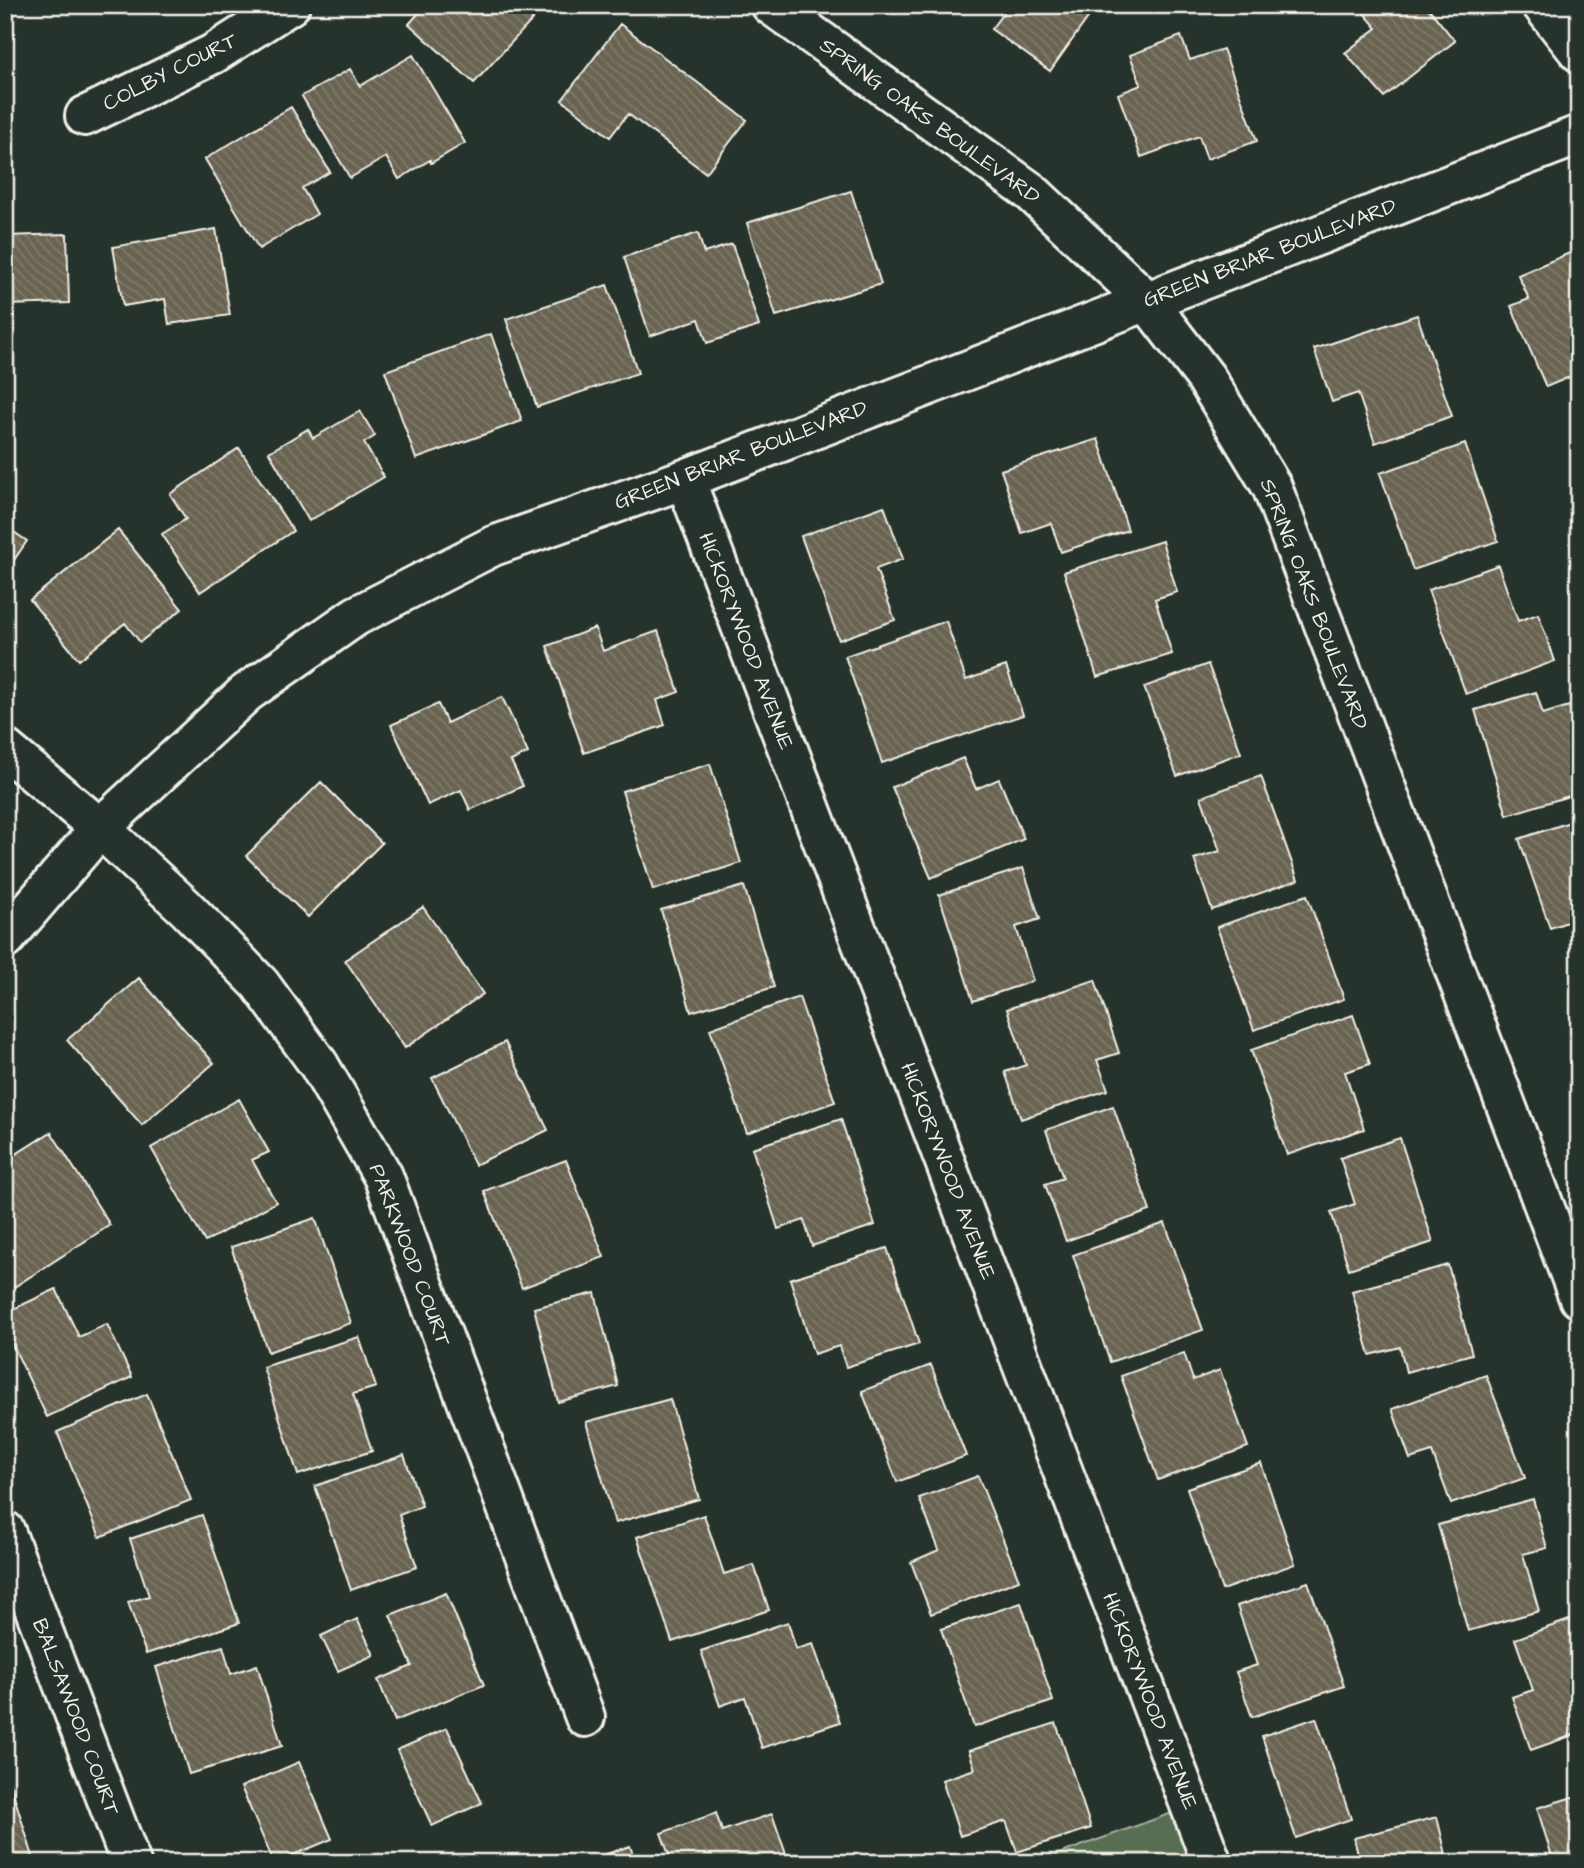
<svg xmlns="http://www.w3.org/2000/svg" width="1584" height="1868" font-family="'Architects Daughter',sans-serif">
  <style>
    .green { fill: #596e52; stroke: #a6b09d; stroke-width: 2 }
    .building { fill: url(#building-back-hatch); stroke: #f4f1e8; stroke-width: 2 }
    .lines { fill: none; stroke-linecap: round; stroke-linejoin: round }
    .minor-casing { stroke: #f4f1e8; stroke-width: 44 }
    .minor { stroke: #26332d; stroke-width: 38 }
    .labels { text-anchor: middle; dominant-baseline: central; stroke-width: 7; stroke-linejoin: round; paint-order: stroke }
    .street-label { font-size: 21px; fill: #f4f1e8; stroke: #26332d }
  </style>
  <defs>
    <pattern id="building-back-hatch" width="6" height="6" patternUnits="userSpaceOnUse" patternTransform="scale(1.75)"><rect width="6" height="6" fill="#696351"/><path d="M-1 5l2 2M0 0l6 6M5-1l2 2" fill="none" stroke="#7f7a6a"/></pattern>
  </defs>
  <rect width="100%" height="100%" fill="#26332d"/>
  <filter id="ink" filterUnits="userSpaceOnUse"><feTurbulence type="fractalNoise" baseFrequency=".0143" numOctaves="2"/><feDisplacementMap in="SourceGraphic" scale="14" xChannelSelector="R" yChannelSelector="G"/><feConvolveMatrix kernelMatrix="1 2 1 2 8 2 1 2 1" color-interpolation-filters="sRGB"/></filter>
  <g filter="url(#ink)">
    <!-- green -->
    <path class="green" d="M1180 1810 1202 1863H1034Z"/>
    <!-- building -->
    <path class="building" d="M426 5H546L474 83 409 24Z
      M994 5H1097L1050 71 991 29 1004 12Z
      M1357 5H1426L1455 41 1384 97 1345 53 1377 28Z
      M620 24 747 120 706 173 628 114 610 137 562 100Z
      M1181 36 1190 60 1223 49 1257 141 1207 159 1199 136 1141 157 1118 94 1141 85 1130 55Z
      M413 55 465 143 431 163 430 160 399 179 386 157 350 178 302 96 350 69 360 86Z
      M291 107 330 172 302 188 317 214 259 249 205 159Z
      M851 191 881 284 776 316 747 223Z
      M216 229 230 315 169 324 165 299 123 306 113 247Z
      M698 233 704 253 732 244 759 326 707 343 699 319 650 336 624 257Z
      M67 234 69 303 5 305V236Z
      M1579 249V373L1546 387 1511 306 1529 299 1518 275Z
      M607 285 638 373 537 407 506 319Z
      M1417 315 1452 416 1375 443 1358 393 1332 402 1314 349Z
      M491 334 522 421 416 459 385 371Z
      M360 411 375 436 364 443 384 477 309 521 269 452 308 429 313 438Z
      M1098 439 1128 530 1061 552 1051 523 1022 533 1001 470Z
      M1465 444 1498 541 1413 570 1380 473Z
      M239 448 293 531 200 592 162 534 186 519 170 494Z
      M884 506 903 559 876 569 895 620 839 640 801 536Z
      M5 526 27 541 5 573Z
      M118 530 182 609 140 642 125 623 79 660 30 600Z
      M1162 541 1177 592 1155 599 1172 654 1097 677 1064 572Z
      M1498 565 1518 621 1538 614 1555 661 1466 694 1428 590Z
      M946 621 966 680 1006 666 1023 715 882 763 845 656Z
      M595 628 603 651 658 631 679 692 657 700 665 725 584 753 547 646Z
      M1208 664 1241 753 1177 776 1144 687Z
      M1536 692 1543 714 1569 706 1579 739V793L1507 815 1475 710Z
      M502 697 528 753 511 761 523 786 470 810 461 790 428 805 391 725 438 704 447 723Z
      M963 758 976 789 999 779 1024 839 931 878 892 787Z
      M710 764 741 863 653 890 622 791Z
      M1261 776 1298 880 1212 910 1194 859 1220 851 1201 797Z
      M321 782 382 843 308 917 246 856Z
      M1579 819V918L1550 928 1519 839Z
      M1023 868 1040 919 1016 927 1033 981 973 1001 939 895Z
      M744 886 774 987 691 1012 661 910Z
      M1307 895 1344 999 1254 1030 1217 927Z
      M423 907 483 994 405 1048 345 960Z
      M139 978 214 1063 142 1125 67 1040Z
      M1095 980 1119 1053 1097 1060 1108 1090 1021 1119 1005 1072 1026 1065 1007 1009Z
      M799 997 835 1102 747 1133 710 1029Z
      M1353 1015 1370 1064 1345 1072 1364 1129 1287 1155 1251 1050Z
      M505 1042 548 1130 475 1165 432 1078Z
      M239 1099 269 1152 252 1160 276 1202 205 1242 151 1148Z
      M1113 1106 1150 1211 1066 1241 1045 1184 1063 1178 1046 1130Z
      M841 1119 875 1225 812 1246 804 1220 778 1229 752 1148Z
      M51 1132 110 1225 5 1293V1161Z
      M1400 1138 1433 1242 1349 1269 1331 1212 1355 1204 1340 1158Z
      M566 1160 604 1257 522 1288 484 1191Z
      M315 1218 351 1323 268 1352 231 1247Z
      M1165 1223 1203 1330 1110 1362 1073 1255Z
      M887 1248 919 1344 846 1367 839 1346 814 1354 790 1279Z
      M1448 1265 1472 1354 1406 1372 1400 1347 1370 1355 1352 1291Z
      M56 1289 79 1337 107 1324 132 1377 47 1417 5 1329V1313Z
      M595 1293 618 1386 558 1402 534 1308Z
      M359 1337 376 1387 353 1394 372 1451 298 1475 263 1367Z
      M1184 1353 1193 1380 1220 1370 1248 1447 1158 1480 1121 1376Z
      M931 1365 966 1456 897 1482 862 1391Z
      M1486 1375 1525 1478 1451 1504 1432 1452 1410 1459 1392 1409Z
      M147 1394 191 1500 100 1537 57 1432Z
      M670 1399 699 1499 615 1523 586 1422Z
      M404 1455 422 1506 399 1515 417 1567 351 1590 315 1486Z
      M1261 1463 1295 1564 1222 1590 1187 1488Z
      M978 1476 1019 1580 931 1614 911 1562 939 1550 919 1498Z
      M1533 1499 1547 1548 1523 1554 1539 1611 1468 1631 1438 1525Z
      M202 1515 239 1623 146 1654 128 1602 149 1596 130 1539Z
      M704 1515 724 1574 754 1565 769 1610 672 1642 637 1537Z
      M1308 1582 1344 1686 1252 1717 1236 1672 1257 1665 1237 1606Z
      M446 1593 484 1685 395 1721 378 1680 412 1666 390 1615Z
      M1021 1603 1053 1701 974 1727 941 1629Z
      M1575 1618 1579 1628V1733L1531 1750 1512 1697 1533 1690 1515 1639Z
      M357 1619 374 1655 338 1671 321 1636Z
      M788 1622 796 1649 813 1644 840 1722 762 1748 745 1697 720 1706 701 1651Z
      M223 1646 231 1674 257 1665 282 1746 189 1774 156 1667Z
      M1316 1718 1351 1819 1296 1838 1262 1736Z
      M1056 1723 1091 1828 1017 1852 1006 1821 960 1836 942 1780 975 1769 969 1751Z
      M447 1728 482 1803 432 1826 397 1750Z
      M299 1762 332 1839 274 1863 241 1787Z
      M8 1777 35 1863H5V1778Z
      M1579 1795V1863H1554L1537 1808Z
      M716 1813 722 1831 772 1814 789 1863H672L661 1833Z
      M1437 1817 1448 1863H1360L1354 1838Z
      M630 1846 636 1863H580Z"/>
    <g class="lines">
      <defs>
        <path id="minor" d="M771 5 1031 192 1146 300 1206 378 1272 487 1579 1298
          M1542 5 1579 52
          M85 116 213 54 290 5
          M685 479 1212 1863
          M5 749 100 828 186 908 260 984 319 1065 383 1176 585 1717
          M5 939 100 828 246 693 356 616 493 546 685 479 1579 135
          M5 1531 131 1863"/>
      </defs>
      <!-- minor casing -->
      <use href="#minor" class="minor-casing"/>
      <!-- minor -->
      <use href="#minor" class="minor"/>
    </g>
  </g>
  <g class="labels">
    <!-- street labels -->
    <g class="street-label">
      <text transform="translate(170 72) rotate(-27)">COLBY COURT</text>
      <text transform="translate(930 121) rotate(36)">SPRING OAKS BOULEVARD</text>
      <text transform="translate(1270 253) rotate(-21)">GREEN BRIAR BOULEVARD</text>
      <text transform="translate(741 455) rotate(-21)">GREEN BRIAR BOULEVARD</text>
      <text transform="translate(1314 604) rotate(69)">SPRING OAKS BOULEVARD</text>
      <text transform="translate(746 641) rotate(69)">HICKORYWOOD AVENUE</text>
      <text transform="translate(948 1171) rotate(69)">HICKORYWOOD AVENUE</text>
      <text transform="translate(410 1255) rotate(69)">PARKWOOD COURT</text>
      <text transform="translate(1150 1701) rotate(69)">HICKORYWOOD AVENUE</text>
      <text transform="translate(76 1717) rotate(69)">BALSAWOOD COURT</text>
    </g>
  </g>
  <!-- margin -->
  <rect width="1584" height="1868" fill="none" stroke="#26332d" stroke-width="28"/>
  <rect x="14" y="14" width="1556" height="1840" fill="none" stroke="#f4f1e8" stroke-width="2.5" filter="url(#ink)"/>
</svg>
